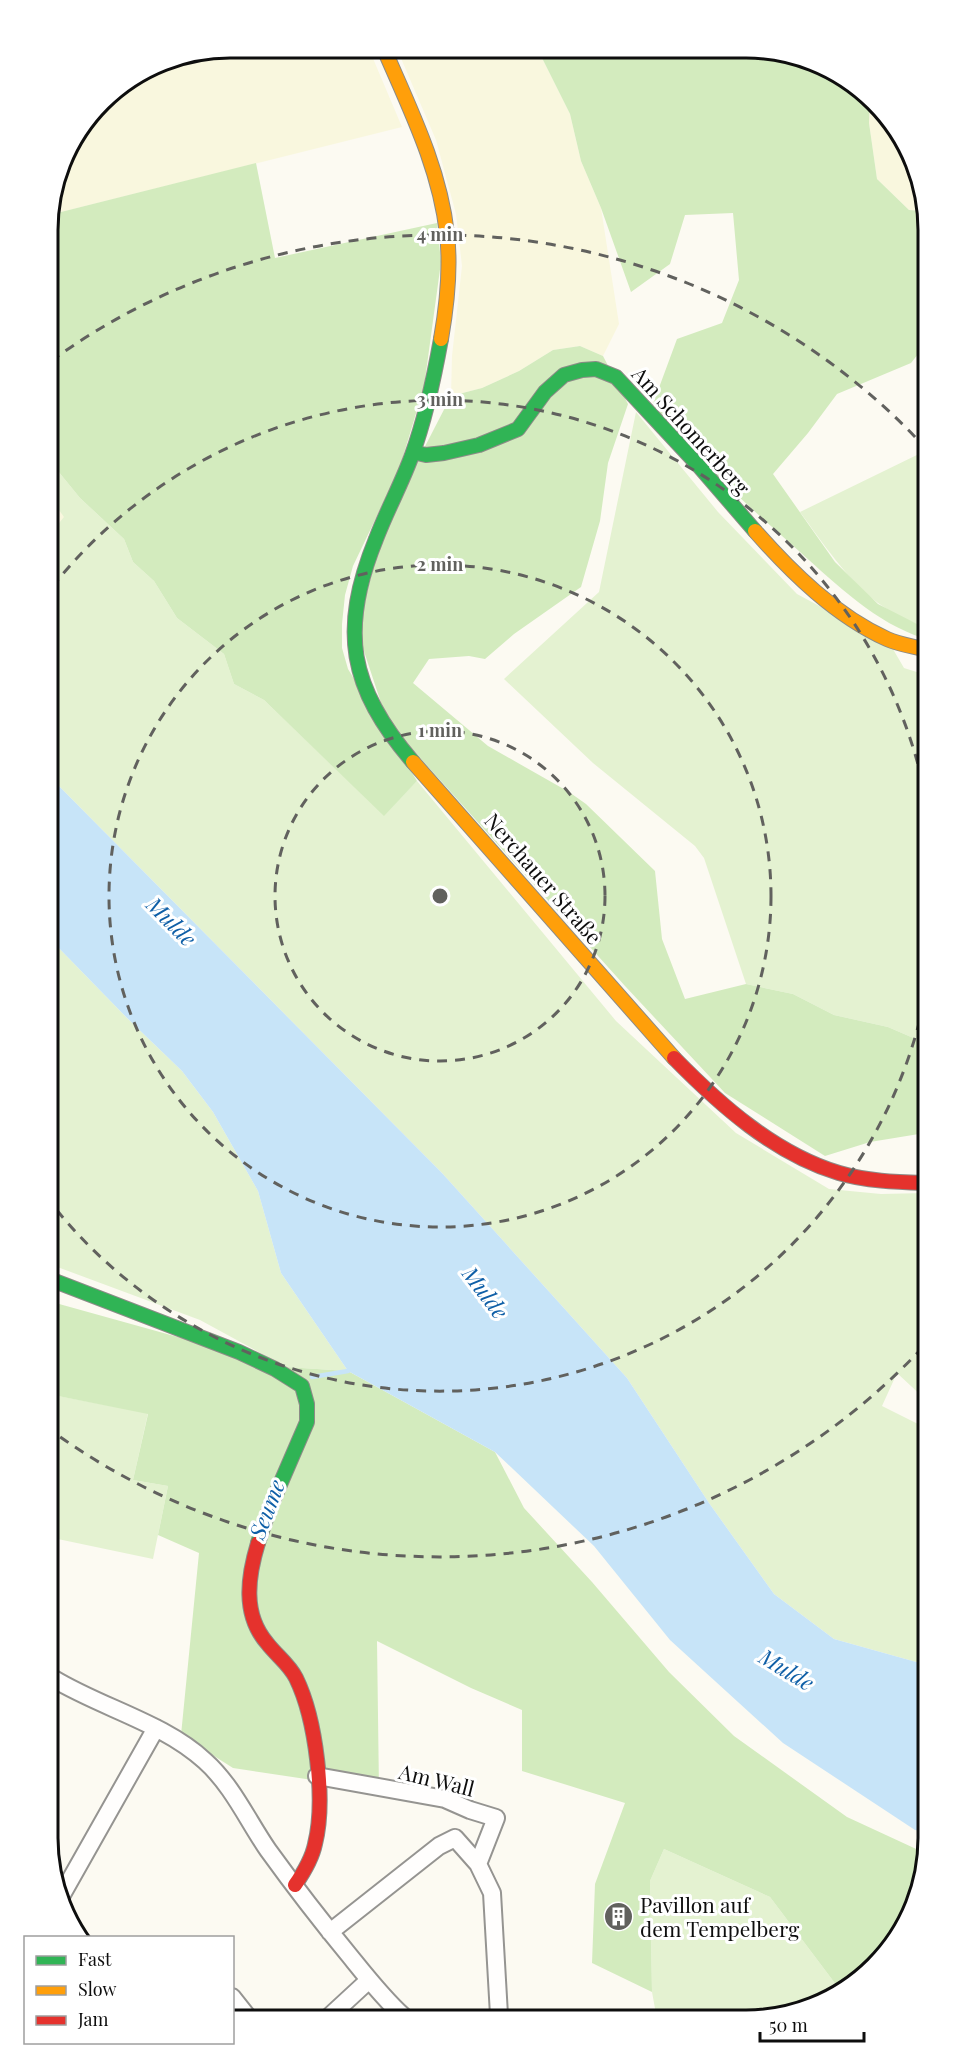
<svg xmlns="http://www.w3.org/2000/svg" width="976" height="2068" font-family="'Playfair Display',serif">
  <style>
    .farmland { fill: #f9f7de }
    .green { fill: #e4f2d1 }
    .forest { fill: #d3ebbe }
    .water { fill: #c7e4f8 }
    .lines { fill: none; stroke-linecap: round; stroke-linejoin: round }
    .stream { stroke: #c7e4f8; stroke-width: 4.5 }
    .street-casing { stroke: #959491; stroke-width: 20 }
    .fast-casing { stroke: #8c8b87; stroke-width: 16 }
    .slow-casing { stroke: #8c8b87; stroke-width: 16 }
    .jam-casing { stroke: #8c8b87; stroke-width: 16 }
    .street { stroke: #fffefd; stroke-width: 16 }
    .fast { stroke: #30b455; stroke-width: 14 }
    .slow { stroke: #ff9f0a; stroke-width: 14 }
    .jam { stroke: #e5322d; stroke-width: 14 }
    .ring { fill: none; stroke: #61615e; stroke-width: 3; stroke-dasharray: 10 8 }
    .labels { text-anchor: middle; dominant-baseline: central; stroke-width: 6; stroke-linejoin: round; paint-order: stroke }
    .street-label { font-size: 21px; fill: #0e0e0e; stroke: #fff }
    .poi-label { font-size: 21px; fill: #0e0e0e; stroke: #fff; text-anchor: start }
    .water-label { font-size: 22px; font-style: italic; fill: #0f5fa7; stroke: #fff }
    .rim { fill: none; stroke: #0e0e0e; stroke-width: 3 }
    .centre { fill: #61615e; stroke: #fff; stroke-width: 3 }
    .ring-label { font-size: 18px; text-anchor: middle; font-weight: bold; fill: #61615e; stroke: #fff; stroke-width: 6; stroke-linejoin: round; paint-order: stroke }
  </style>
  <rect width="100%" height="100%" fill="#fcfaf2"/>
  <!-- farmland -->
  <path class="farmland" d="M230 48 369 49 402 127 49 215 67 150 110 93 161 62Z
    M397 49 538 50 570 114 581 161 601 208 619 324 603 356 580 346 553 350 519 371 482 388 451 396 452 356 462 266 456 214 436 140Z
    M870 98 903 139 922 183V211L909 210 877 179 869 123Z
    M49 496 65 517 50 534Z"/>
  <!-- green -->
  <path class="green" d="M636 412 718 512 797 594 890 644 904 668 923 674 925 1043 888 1027 834 1015 793 994 746 984 704 858 695 846 593 763 504 679 599 592Z
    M923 452V627C909 620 891 613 878 603 848 581 822 542 800 512Z
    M49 460 80 498 124 539 133 562 154 581 177 618 224 654 234 684 264 700 384 815 417 781 616 1021 736 1133 829 1189 881 1194 925 1193 926 1400 897 1373 882 1406 926 1428 927 1665 834 1639 774 1594 709 1503 627 1378 442 1173 50 777V534L64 517 49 496Z
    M51 940 127 1018 182 1071 213 1112 258 1191 281 1273 348 1371 286 1367 200 1320 52 1265Z
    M53 1395 148 1413 133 1480 168 1486 153 1559 53 1538Z
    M664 1849 770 1897 837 1986 848 1989 793 2014H656L652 1992 650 1881Z"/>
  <!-- forest -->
  <path class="forest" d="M538 50 781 51 866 93 870 98 869 123 877 179 909 210 922 211V349L911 363 837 394 808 433 773 474 835 562 878 604 923 627V638C876 623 837 585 800 552 749 507 699 460 650 412L677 339 722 323 739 280 733 213 685 215 670 264 631 292 601 208 581 161 570 114Z
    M256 163 275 258 437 223 441 262 424 387 399 470 353 566 345 595 342 624V648L348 669 417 781 384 816 264 700 234 684 224 654 177 618 154 581 133 562 124 539 80 498 49 460V215Z
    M580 346 603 356 628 404 608 463 600 521 581 587 514 634 485 659 469 656 429 659 413 683 488 746 569 792 586 804 655 871 662 939 685 999 746 984 793 994 834 1015 888 1027 925 1043V1133L870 1142 825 1156 725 1093 625 986 387 721 357 630 385 524 451 396 482 388 519 371 553 350Z
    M52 1302 286 1367 348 1371 495 1452 524 1508 592 1582 669 1672 734 1736 847 1817 927 1854 914 1907 890 1949 848 1989 837 1986 770 1897 664 1849 650 1881 652 1992 592 1963 595 1884 625 1803 522 1771V1710L471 1688 377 1641 379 1790 233 1768 181 1735 199 1553 158 1535 168 1486 133 1480 148 1414 53 1395Z"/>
  <!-- water -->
  <path class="water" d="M50 777 442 1173 627 1378 709 1503 774 1594 834 1639 927 1665 928 1832 915 1830 783 1743 670 1640 594 1546 495 1452 348 1371 281 1273 258 1191 213 1112 182 1071 127 1018 51 940Z"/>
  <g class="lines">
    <!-- stream -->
    <path class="stream" d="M312 1377 348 1371"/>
    <defs>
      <path id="street" d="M54 1679C102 1708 164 1723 205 1761 232 1785 248 1821 268 1850 294 1886 321 1921 349 1955 366 1976 383 1998 403 2016
        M317 1776 445 1799 470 1810 496 1818 478 1864
        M60 1898 156 1728
        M330 1932 439 1846 455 1838 478 1864 492 1893 499 2015
        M232 1997 247 2016
        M330 2016 369 1980"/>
      <path id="fast" d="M413 452 426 455 444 453 479 445 518 429 545 392 564 375 582 370 596 369 616 377 698 465 755 531
        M413 762C349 688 339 630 376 539 387 510 402 483 412 455 426 417 434 378 441 339
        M52 1280 239 1352 275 1369 302 1386 307 1404V1422L269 1510 258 1543"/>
      <path id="slow" d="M384 49C410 109 440 169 447 234 451 269 447 305 441 339
        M755 531C792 573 836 616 887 639 898 644 911 646 923 649
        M413 762 674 1058"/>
      <path id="jam" d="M674 1058C720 1105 775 1154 839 1173 866 1181 896 1182 925 1183
        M258 1543C248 1576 242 1614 267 1643 276 1655 289 1664 296 1678 316 1719 326 1800 315 1844 312 1859 304 1872 295 1885"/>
    </defs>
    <!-- street casing -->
    <use href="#street" class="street-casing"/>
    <!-- fast casing -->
    <use href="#fast" class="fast-casing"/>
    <!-- slow casing -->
    <use href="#slow" class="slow-casing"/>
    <!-- jam casing -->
    <use href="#jam" class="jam-casing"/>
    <!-- street -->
    <use href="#street" class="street"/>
    <!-- fast -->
    <use href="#fast" class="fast"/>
    <!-- slow -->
    <use href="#slow" class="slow"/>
    <!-- jam -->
    <use href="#jam" class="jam"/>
  </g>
  <!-- distance rings -->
  <g class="ring">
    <circle cx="440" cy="896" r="165"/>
    <circle cx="440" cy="896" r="331"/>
    <path d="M924 1003A496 496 0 0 1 55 1208M52 587A496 496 0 0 1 923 784"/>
    <path d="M923 1347A661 661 0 0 1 56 1434M51 361A661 661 0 0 1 919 441"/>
  </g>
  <!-- icons -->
  <defs>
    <symbol id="building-disc" viewBox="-11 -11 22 22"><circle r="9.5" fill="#61615e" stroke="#fff"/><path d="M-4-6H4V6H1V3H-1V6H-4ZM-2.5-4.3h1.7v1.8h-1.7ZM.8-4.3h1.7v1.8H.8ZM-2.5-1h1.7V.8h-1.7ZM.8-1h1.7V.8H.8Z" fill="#fff"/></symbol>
  </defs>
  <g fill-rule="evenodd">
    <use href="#building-disc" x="602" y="1900" width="33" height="33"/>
  </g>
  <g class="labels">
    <!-- street labels -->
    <g class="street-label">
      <text transform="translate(692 430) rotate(48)">Am Schomerberg</text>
      <text transform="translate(544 878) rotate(49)">Nerchauer Straße</text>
      <text transform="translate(437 1779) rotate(14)">Am Wall</text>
    </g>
    <!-- poi labels -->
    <g class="poi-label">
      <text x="640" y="1904">Pavillon auf<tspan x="640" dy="24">dem Tempelberg</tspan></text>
    </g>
    <!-- water labels -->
    <g class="water-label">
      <text transform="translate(172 921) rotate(45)">Mulde</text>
      <text transform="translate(486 1292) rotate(53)">Mulde</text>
      <text transform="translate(266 1509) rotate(-69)">Seume</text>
      <text transform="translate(787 1669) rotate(31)">Mulde</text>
    </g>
  </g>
  <!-- crop -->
  <path d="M0 0H976V2068H0ZM230 58H746A172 172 0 0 1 918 230V1838A172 172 0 0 1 746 2010H230A172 172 0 0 1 58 1838V230A172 172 0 0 1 230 58Z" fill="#fff" fill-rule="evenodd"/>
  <path class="rim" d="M230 58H746A172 172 0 0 1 918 230V1838A172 172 0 0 1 746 2010H230A172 172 0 0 1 58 1838V230A172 172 0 0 1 230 58Z"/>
  <circle cx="440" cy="896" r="9" class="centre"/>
  <g class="ring-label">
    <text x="440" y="241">4 min</text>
    <text x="440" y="406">3 min</text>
    <text x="440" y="571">2 min</text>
    <text x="440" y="737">1 min</text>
  </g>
  <!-- legend -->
  <rect x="24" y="1936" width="210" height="108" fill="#ffffff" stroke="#9f9f9f" stroke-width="1.5"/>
  <rect x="36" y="1956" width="30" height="9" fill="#30b455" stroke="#9f9f9f" stroke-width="1.5"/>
  <text x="78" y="1966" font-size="18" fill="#0e0e0e">Fast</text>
  <rect x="36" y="1986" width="30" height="9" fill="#ff9f0a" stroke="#9f9f9f" stroke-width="1.5"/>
  <text x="78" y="1996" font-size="18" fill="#0e0e0e">Slow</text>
  <rect x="36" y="2016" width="30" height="9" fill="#e5322d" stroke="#9f9f9f" stroke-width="1.5"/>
  <text x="78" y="2026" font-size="18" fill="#0e0e0e">Jam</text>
  <!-- scale -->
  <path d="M760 2032v9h104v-9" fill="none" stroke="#0e0e0e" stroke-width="3"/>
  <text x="769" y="2032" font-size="18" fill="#0e0e0e" stroke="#ffffff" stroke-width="4.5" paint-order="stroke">50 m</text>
</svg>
